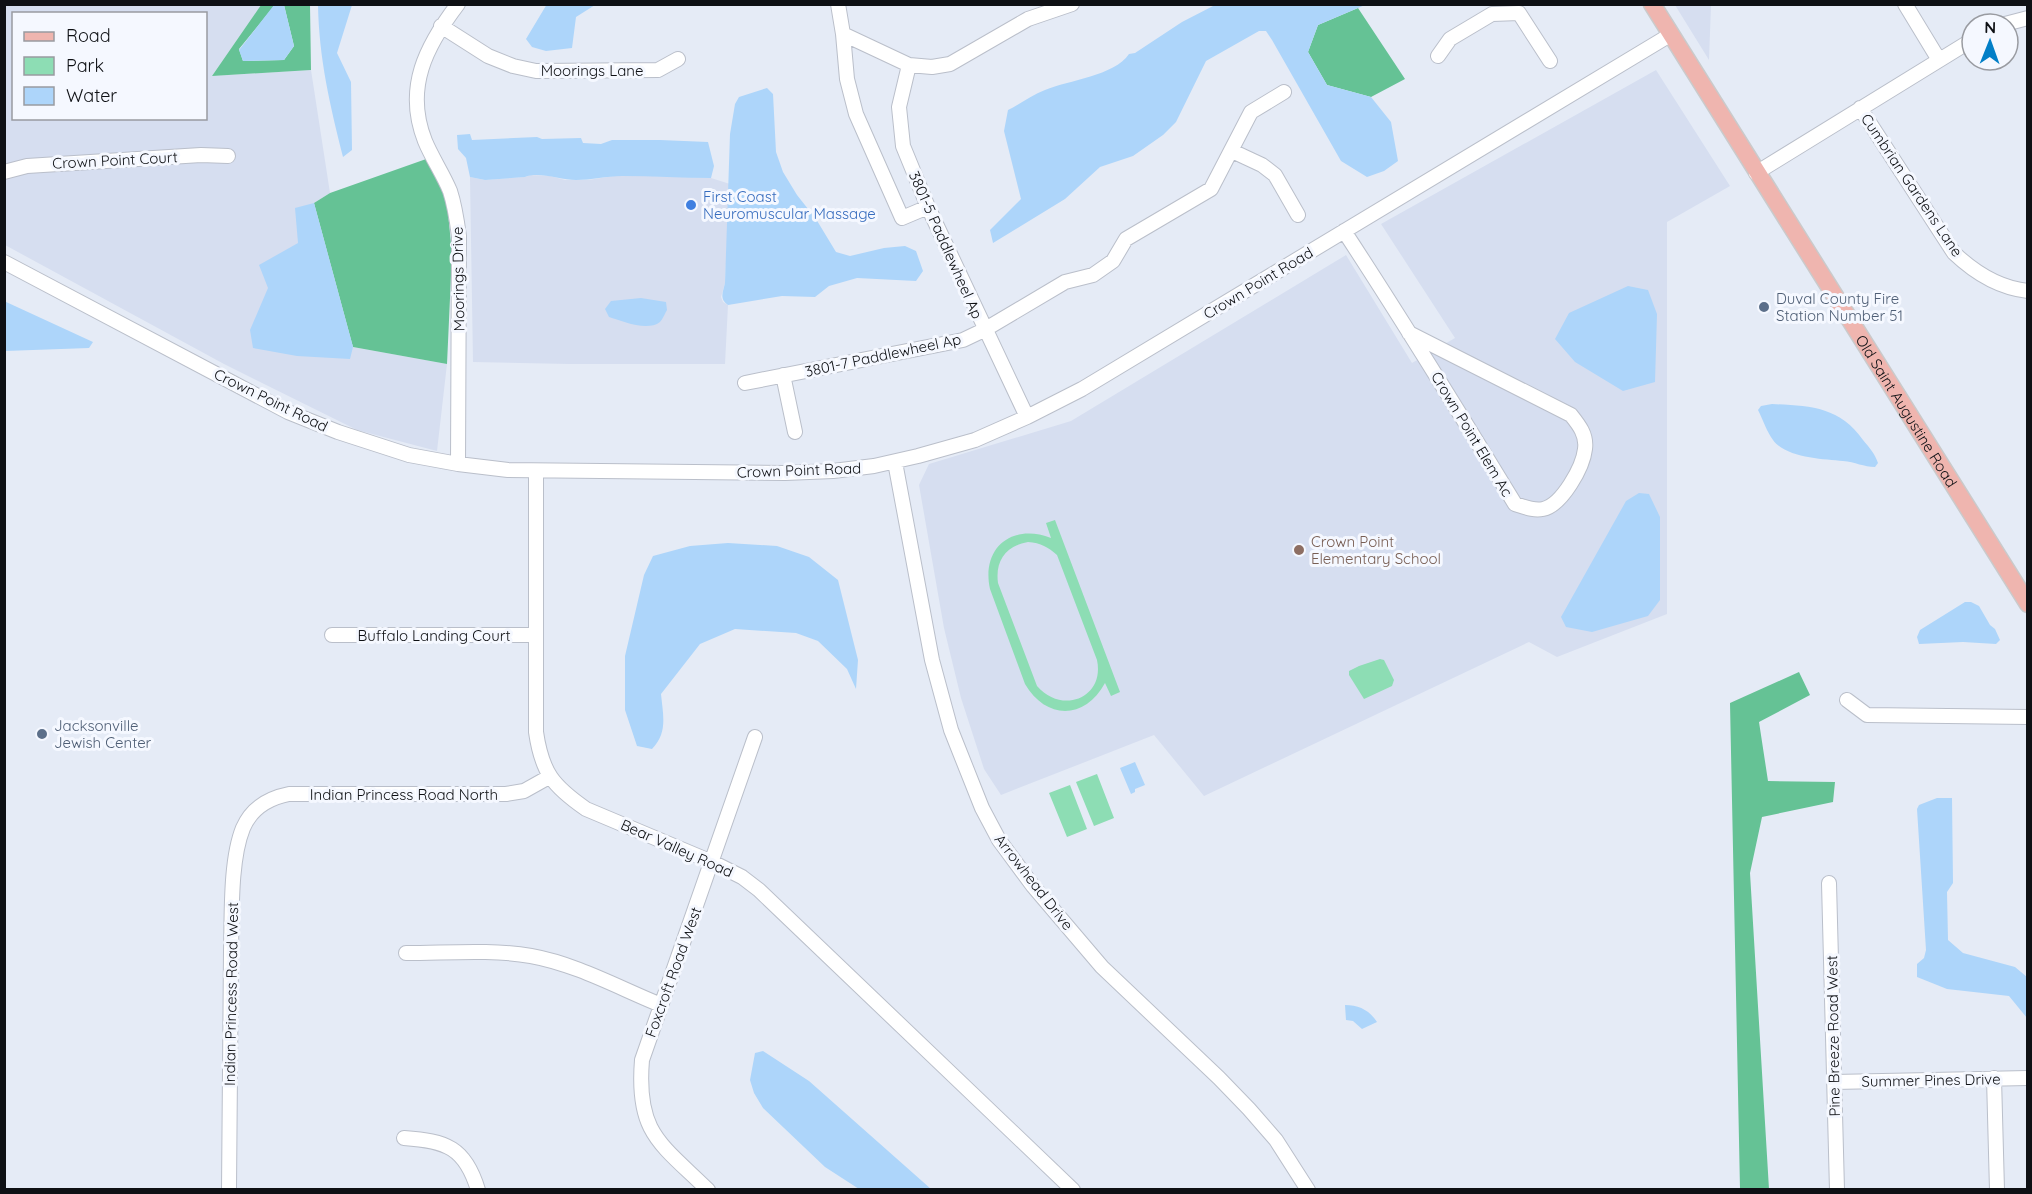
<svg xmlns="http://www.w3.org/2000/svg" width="2032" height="1194" font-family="Quicksand,sans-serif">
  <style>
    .built { fill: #d6def0; fill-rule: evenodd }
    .green { fill: #8dddb4; fill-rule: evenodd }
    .forest { fill: #65c295 }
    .water { fill: #add5fa }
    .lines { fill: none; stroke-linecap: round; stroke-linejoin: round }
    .minor-casing { stroke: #babfca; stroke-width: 16 }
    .major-casing { stroke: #cacacb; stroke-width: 19 }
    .minor { stroke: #fff; stroke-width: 14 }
    .major { stroke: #efb5af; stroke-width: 16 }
    .shop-dot { fill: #3f7fe0; stroke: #f5f8ff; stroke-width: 2 }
    .service-dot { fill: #5c6f8a; stroke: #f5f8ff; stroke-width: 2 }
    .education-dot { fill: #8d6e63; stroke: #f5f8ff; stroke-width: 2 }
    .labels { text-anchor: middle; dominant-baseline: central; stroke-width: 6; stroke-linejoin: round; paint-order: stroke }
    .street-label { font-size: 15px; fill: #0e1014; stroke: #f5f8ff }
    .shop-label { font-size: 15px; fill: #366cbe; stroke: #f5f8ff; text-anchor: start }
    .service-label { font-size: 15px; fill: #4e5e75; stroke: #f5f8ff; text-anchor: start }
    .education-label { font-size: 15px; fill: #785e54; stroke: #f5f8ff; text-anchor: start }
  </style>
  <rect width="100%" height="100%" fill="#e5ebf6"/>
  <!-- built -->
  <path class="built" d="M4 5H261L212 76 311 70 330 193 314 203 353 347 447 364 437 451 357 430 224 364 5 245ZM14 14H206V118H14Z
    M1675 5H1711L1709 60Z
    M1656 70 1730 186 1667 222V614L1557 657 1529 642 1204 796 1154 735 1001 795 984 769 961 698 944 628 919 485 929 464 1071 421 1346 255 1412 363 1455 338 1381 224Z
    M531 175 550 176 565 180H588L621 175 711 178 730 184 725 283 721 297 723 302 728 305 725 364H569L473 362 470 177 485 180 525 177Z"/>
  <!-- green -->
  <path class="green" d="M1055 520 1120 692 1111 696 1105 683C1085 720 1046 720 1025 684L990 589C981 548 1012 523 1051 538L1046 523ZM1028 542C1041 543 1048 547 1057 555L1097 660C1105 698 1062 715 1037 686L998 583C995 561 1006 546 1028 542Z
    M1380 659 1384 660 1394 680 1392 686 1364 699 1349 675V671L1359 666Z
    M1097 774 1114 818 1094 826 1076 782Z
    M1070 785 1087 829 1067 837 1049 793Z"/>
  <!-- forest -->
  <path class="forest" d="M261 5H275L239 49 243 61 284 60 294 46 284 5H310L311 70 212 76Z
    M1358 8 1405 79 1371 97 1327 85 1308 52 1318 25Z
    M429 158 447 202 452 254 447 364 353 347 314 203 330 193Z
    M1799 672 1810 695 1759 722 1768 781 1835 782 1833 802 1762 817 1750 873 1769 1189H1740L1730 703Z"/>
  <!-- water -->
  <path class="water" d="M547 4 595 5 576 17 572 48 546 51 532 47 526 39Z
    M274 5H284L294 46 284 60 243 61 239 50Z
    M318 5H352L337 53 351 82 352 150 343 157C330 105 319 59 318 5Z
    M1215 5H1365L1318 25 1308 52 1327 85 1371 97 1391 122 1398 161 1384 171 1367 177 1341 161 1272 40 1266 31H1259L1206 61 1176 122 1163 135 1133 156 1100 167 1065 199 993 243 990 230 1021 199 1004 131 1008 110C1020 104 1032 95 1045 90 1069 80 1114 76 1129 54L1135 53 1182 22Z
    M767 88 773 94 776 152 783 172 797 195 816 219 836 252 850 256 884 248 905 246 916 251 923 271 916 281 857 278 829 286 815 297 782 296 728 305C719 299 723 292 725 283L730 134 735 104 739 97Z
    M470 134 472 140 537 137 542 139 581 138 583 143 601 144 612 140H660L708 142 714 166 711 178C682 178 652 176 622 176 607 176 591 180 576 180 561 180 538 171 525 177L485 180 470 177 466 158 458 149 457 135Z
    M314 203 353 347 350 359 297 356 253 348 250 330 268 288 259 265 298 243 295 208Z
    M1628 286 1648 290 1657 314 1655 382 1623 391 1575 362 1555 339 1569 313Z
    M641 298 666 302 667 310C665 313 663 319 660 322 647 332 622 321 609 317L605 309 611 301Z
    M4 301 93 342 89 348 5 351Z
    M1772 404C1809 406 1839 406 1863 440 1869 447 1875 454 1878 463L1875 467C1864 467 1855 462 1843 461 1823 459 1786 458 1773 440 1767 432 1763 420 1758 410L1761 406Z
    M1639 493 1649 494 1660 517V600L1648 616 1592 632 1566 627 1561 617 1626 501Z
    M728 543 777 546 809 557 838 580 858 660 856 689 847 669 818 641 796 633 735 629 700 644 661 694C663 715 668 733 652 749L637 746 625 710V656L644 575 653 556 690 546Z
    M1965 602H1971L1979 606 1990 625 1995 629 2000 640 1996 644 1963 642 1919 644 1917 637 1920 630Z
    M1135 762 1145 785 1135 789V792L1131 794 1120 768Z
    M1937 798H1952L1953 883 1947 892 1948 940 1963 953 2015 967 2027 977V1018L2009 996 1947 989 1917 977V964L1924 958 1926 950 1917 809 1919 805Z
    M1345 1005C1359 1005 1369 1010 1377 1022L1362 1029 1353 1021 1346 1020Z
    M763 1051 809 1081 931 1189H859L825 1167 763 1108 754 1093 750 1080 755 1053Z"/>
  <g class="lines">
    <defs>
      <path id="minor" d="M838 4 843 34 909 65 932 67 950 64 1028 19 1072 4
        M1905 4 1939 60
        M1492 14 1519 13 1550 61
        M2005 24 2028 18
        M441 26 488 56 513 66 536 71 658 70 678 59
        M843 34 847 79 856 114 902 218 928 207
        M1438 56 1450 39 1492 14
        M909 65 899 107 903 146 928 207 1027 417
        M1860 108 1954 253C1975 273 1999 288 2028 291
        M1232 151 1262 165 1275 175 1298 215
        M4 172 27 166 201 155 228 156
        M1756 173 1972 40
        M1344 231C1403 321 1459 412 1515 504 1525 507 1533 511 1543 509 1562 505 1583 467 1585 449 1587 435 1579 425 1571 415L1409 333
        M4 262 288 412 338 432 409 455 458 464 508 470 785 473 833 471 874 466 918 456 975 440 1027 417 1082 389 1670 35
        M783 375 795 432
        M745 383 963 340 984 330 1065 282 1093 275 1113 261 1126 239 1211 189 1251 112 1284 92
        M895 462 932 660 951 730 982 808 999 840 1033 886 1102 967 1219 1078 1249 1109 1276 1140 1308 1190
        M458 464 459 236C457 221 455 206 450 191 443 174 432 158 425 141 404 88 426 46 458 4
        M536 472V732C542 773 553 786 586 809L712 862 742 877 759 890 1073 1190
        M332 635H535
        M1847 700 1867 715 2028 717
        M1829 883 1837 1190
        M406 953C447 953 491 949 531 956 576 964 619 988 661 1005
        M1994 1078 1997 1190
        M1834 1082 2028 1078
        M404 1138C446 1141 465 1147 478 1190
        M229 1190C230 1110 230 1030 231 951 232 915 230 860 243 828 252 807 269 798 289 794H506L524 791 549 777
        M708 1190C660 1143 636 1133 642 1060L755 737"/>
      <g id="major">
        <path id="s1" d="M1652 4 2028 604"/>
      </g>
    </defs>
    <!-- minor casing -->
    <use href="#minor" class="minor-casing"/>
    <!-- major casing -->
    <use href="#major" class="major-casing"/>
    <!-- minor -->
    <use href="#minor" class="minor"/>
    <!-- major -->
    <use href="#major" class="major"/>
  </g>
  <!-- markers -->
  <circle class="shop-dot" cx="691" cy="205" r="6"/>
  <g class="service-dot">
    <circle cx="1764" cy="307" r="6"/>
    <circle cx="42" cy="734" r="6"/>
  </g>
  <circle class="education-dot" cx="1299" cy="550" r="6"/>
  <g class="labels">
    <!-- street labels -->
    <g class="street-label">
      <text x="592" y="70">Moorings Lane</text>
      <text transform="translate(115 160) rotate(-3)">Crown Point Court</text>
      <text transform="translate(1912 185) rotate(56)">Cumbrian Gardens Lane</text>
      <text transform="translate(946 245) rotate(66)">3801-5 Paddlewheel Ap</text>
      <text transform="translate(458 279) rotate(-91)">Moorings Drive</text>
      <text transform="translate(1258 283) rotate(-31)">Crown Point Road</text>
      <text transform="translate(883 355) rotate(-12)">3801-7 Paddlewheel Ap</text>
      <text transform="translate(271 400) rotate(26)">Crown Point Road</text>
      <text stroke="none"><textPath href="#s1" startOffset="480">Old Saint Augustine Road</textPath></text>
      <text transform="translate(1472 434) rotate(59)">Crown Point Elem Ac</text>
      <text transform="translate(799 470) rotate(-2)">Crown Point Road</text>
      <text x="434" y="635">Buffalo Landing Court</text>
      <text x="404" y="794">Indian Princess Road North</text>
      <text transform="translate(677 848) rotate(24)">Bear Valley Road</text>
      <text transform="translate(1034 882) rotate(52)">Arrowhead Drive</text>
      <text transform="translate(673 972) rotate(-70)">Foxcroft Road West</text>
      <text transform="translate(231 994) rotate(-89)">Indian Princess Road West</text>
      <text transform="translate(1833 1036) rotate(-91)">Pine Breeze Road West</text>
      <text transform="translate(1931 1080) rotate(-1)">Summer Pines Drive</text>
    </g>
    <!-- shop labels -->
    <g class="shop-label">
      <text x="703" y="196">First Coast<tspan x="703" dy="17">Neuromuscular Massage</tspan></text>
    </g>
    <!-- service labels -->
    <g class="service-label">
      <text x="1776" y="298">Duval County Fire<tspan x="1776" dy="17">Station Number 51</tspan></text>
      <text x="54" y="725">Jacksonville<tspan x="54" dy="17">Jewish Center</tspan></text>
    </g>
    <!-- education labels -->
    <g class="education-label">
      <text x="1311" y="541">Crown Point<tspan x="1311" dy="17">Elementary School</tspan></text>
    </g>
  </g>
  <!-- border -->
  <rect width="2032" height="1194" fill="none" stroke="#0e1014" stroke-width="12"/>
  <!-- legend -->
  <rect x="12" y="12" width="195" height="108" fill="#f5f8ff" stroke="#999ba1" stroke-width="1.5"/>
  <rect x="24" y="32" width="30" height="9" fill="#efb5af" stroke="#999ba1" stroke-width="1.5"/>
  <text x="66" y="42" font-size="18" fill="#0e1014">Road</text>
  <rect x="24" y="57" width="30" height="18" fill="#8dddb4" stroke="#999ba1" stroke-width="1.5"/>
  <text x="66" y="72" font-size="18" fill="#0e1014">Park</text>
  <rect x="24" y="87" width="30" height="18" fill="#add5fa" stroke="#999ba1" stroke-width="1.5"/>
  <text x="66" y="102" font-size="18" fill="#0e1014">Water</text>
  <!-- north arrow -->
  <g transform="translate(1990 42) rotate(1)"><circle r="28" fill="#f5f8ff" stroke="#999ba1" stroke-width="1.5"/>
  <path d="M0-4.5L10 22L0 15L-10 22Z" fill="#027fc7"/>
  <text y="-9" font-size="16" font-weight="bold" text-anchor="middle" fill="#0e1014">N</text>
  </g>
</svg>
